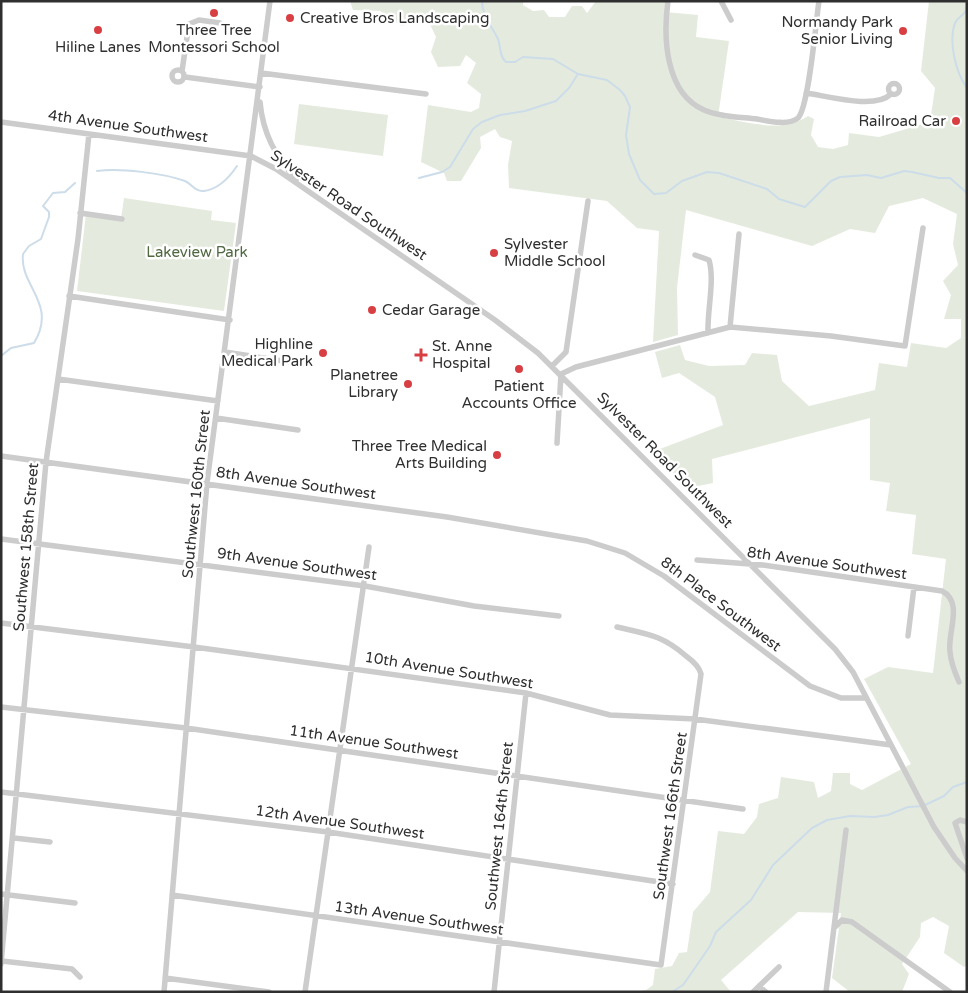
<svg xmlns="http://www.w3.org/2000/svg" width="968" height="993" font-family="'Varela Round',sans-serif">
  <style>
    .green { fill: #e4ebde }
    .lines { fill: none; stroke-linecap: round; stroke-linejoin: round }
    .stream { stroke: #ccdce9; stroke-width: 2 }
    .minor { stroke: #ccc; stroke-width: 5.5 }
    .poi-dot { fill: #d83f43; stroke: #fff; stroke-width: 2 }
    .labels { text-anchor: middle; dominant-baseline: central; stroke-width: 5; stroke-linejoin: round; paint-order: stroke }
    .poi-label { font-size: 15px; fill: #2f2f2f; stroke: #fff; text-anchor: end }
    .street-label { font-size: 15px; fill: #2f2f2f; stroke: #fff }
    .park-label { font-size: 15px; fill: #506840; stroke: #fff }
  </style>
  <rect width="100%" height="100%" fill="#fff"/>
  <!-- green -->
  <path class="green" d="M350 1H523V5L533 11 544 10 549 17H565L572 6H582L587 13 596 1H666L665 12 698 15 696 37 729 41 718 117C748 122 781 134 808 116L814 119 811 135 818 147 833 149 848 145 849 133 879 137 930 122 935 88 921 71 929 1H967V965L964 967 944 953 949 926 933 917 921 923 920 937 902 964 909 974 902 992H850L832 978 841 913 798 912 721 980 731 992H634L646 990 653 985 655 969 672 966 679 953 687 952 693 912 710 892 718 831 744 834 757 817 759 804 778 798 781 777 814 782 818 798 831 791 833 773H850V784L862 790 911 764 864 679 888 667 933 673 946 559 912 554 916 515 886 511 890 483 870 480V418L712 459 713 483 688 488 652 452 723 425 715 397 679 373 662 378 655 352 680 345 685 360 709 366 745 365 752 353 777 355 782 381 809 406 875 390 879 363 907 367 911 343 946 348 961 338V319H944L951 295 943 281 958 265 953 244 957 214 923 198 889 206 875 233 850 229 812 246 686 210 677 288 678 335 653 342 659 231 637 228 607 201 509 188 508 165 512 141 500 137 495 129 480 137 481 148 461 181H447L444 173 421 162 428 105 471 112 479 108 481 94 467 83 476 63 466 55 460 66 438 67 431 52 436 37 428 20 402 26 380 11 353 10Z
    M299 104 388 115 383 156 294 144Z
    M124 198 212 211 211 220 236 223 224 311 77 291 86 214 121 219Z"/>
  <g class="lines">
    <!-- stream -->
    <path class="stream" d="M482 1C482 17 492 26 498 39 501 47 499 56 506 62H515L523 57 553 59 578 74 607 80 620 90 625 96 630 107 626 135 629 154 640 180 654 194 666 193 682 181 707 172 719 173 767 189 779 199 805 207 831 181 840 177 867 175 881 178 904 171 912 172 939 178H950L967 193
      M967 8C965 16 958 16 955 23 948 42 956 73 967 88
      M97 171C121 168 162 173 185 181 192 184 195 192 204 191 219 189 229 178 237 166
      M419 178 442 172 450 167 473 129 482 122 500 115 525 111 556 101 569 88 578 74
      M1 356 11 348 34 343C58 303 19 286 23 254L29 246 41 239 49 217V212L43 206 53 193 65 192 75 183
      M967 464V488
      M672 992 683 985 688 978 710 946 716 932 751 900 773 865 812 828 827 820 850 816 874 817 888 815 908 807 923 806 944 796 953 787 967 782"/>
    <!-- minor -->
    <path class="minor" d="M668 1C663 37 665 93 704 110 720 117 740 117 757 119 768 121 789 126 798 118 809 107 816 20 819 1
      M721 1 731 20
      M172 76a6 6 0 1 1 12 0a6 6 0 1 1-12 0Z
      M182 71 189 24 199 20 220 23
      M261 73 426 94
      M185 77 260 87
      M888.5 89a5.5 5.5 0 1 1 11 0a5.5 5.5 0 1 1-11 0Z
      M806 93C828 96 875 110 891 94
      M260 102C263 134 275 155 296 180
      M1 122 251 156 276 169 495 320 538 353 835 649 853 672 934 827 955 858 967 871
      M80 213 122 219
      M695 255 709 260C715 280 707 311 708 333
      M69 296 230 320
      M730 327 739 234
      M225 352 302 364
      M552 366 566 352 588 201
      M561 374 576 367 730 327 831 336 905 346 923 228
      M58 379 218 401
      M216 418 298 430
      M557 443 561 374
      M1 456 447 517 587 541 625 553 664 576 810 686 841 698H866
      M1 539 365 586 474 606 559 616
      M697 560 763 565 942 591C964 602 947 633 950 652 951 663 955 673 959 682
      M1 623 194 647 526 693 610 715 695 719 891 745
      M908 636 914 587
      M1 707 186 728 743 809
      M1 792 328 832 673 884
      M967 822 960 820 955 823 967 858
      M14 838 50 842
      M1 894 75 903
      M172 895 661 965 701 674C699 666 693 661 686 656 662 635 647 634 617 627
      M835 927 842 920 852 922 950 992
      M2 961 72 969 80 977
      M1 964 46 462 78 239 89 134
      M165 978 269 992
      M759 986 766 992
      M164 992 207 483 270 1
      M305 992 369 547
      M494 992 526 693
      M753 992 779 967
      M826 992 846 830"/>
  </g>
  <!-- markers -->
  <g class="poi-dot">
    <circle cx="214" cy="13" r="5"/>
    <circle cx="290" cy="18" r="5"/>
    <circle cx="98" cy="30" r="5"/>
    <circle cx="903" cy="31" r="5"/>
    <circle cx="956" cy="121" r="5"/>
    <circle cx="494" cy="253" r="5"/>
    <circle cx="372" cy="310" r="5"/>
    <circle cx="323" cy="353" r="5"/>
    <path d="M418.5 347.5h5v5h5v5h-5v5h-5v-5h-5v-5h5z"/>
    <circle cx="519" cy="369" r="5"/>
    <circle cx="408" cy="384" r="5"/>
    <circle cx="497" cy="455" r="5"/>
  </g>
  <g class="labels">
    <!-- poi labels -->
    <g class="poi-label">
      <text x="300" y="18" text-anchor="start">Creative Bros Landscaping</text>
      <text x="893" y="22">Normandy Park<tspan x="893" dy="17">Senior Living</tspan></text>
      <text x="214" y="30" text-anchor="middle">Three Tree<tspan x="214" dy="17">Montessori School</tspan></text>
      <text x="98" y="47" text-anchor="middle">Hiline Lanes</text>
      <text x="946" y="121">Railroad Car</text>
      <text x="504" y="244" text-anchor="start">Sylvester<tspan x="504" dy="17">Middle School</tspan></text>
      <text x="382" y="310" text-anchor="start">Cedar Garage</text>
      <text x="313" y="344">Highline<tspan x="313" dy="17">Medical Park</tspan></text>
      <text x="432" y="346" text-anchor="start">St. Anne<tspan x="432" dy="17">Hospital</tspan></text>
      <text x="398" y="375">Planetree<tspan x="398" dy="17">Library</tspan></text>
      <text x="519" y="386" text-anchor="middle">Patient<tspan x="519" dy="17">Accounts Office</tspan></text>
      <text x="487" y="446">Three Tree Medical<tspan x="487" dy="17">Arts Building</tspan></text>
    </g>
    <!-- street labels -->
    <g class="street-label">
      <text transform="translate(128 126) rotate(8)">4th Avenue Southwest</text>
      <text transform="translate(349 205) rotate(34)">Sylvester Road Southwest</text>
      <text transform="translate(665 460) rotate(45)">Sylvester Road Southwest</text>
      <text transform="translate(296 483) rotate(8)">8th Avenue Southwest</text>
      <text transform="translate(196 494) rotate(-84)">Southwest 160th Street</text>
      <text transform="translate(26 547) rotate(-85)">Southwest 158th Street</text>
      <text transform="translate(827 563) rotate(8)">8th Avenue Southwest</text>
      <text transform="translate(297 564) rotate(8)">9th Avenue Southwest</text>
      <text transform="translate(721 604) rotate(37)">8th Place Southwest</text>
      <text transform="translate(449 670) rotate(9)">10th Avenue Southwest</text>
      <text transform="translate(374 742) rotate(8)">11th Avenue Southwest</text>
      <text transform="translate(670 816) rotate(-82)">Southwest 166th Street</text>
      <text transform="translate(340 822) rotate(8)">12th Avenue Southwest</text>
      <text transform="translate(499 826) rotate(-84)">Southwest 164th Street</text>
      <text transform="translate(419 918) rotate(8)">13th Avenue Southwest</text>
    </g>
    <!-- park labels -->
    <g class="park-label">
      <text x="197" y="252">Lakeview Park</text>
    </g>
  </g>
  <!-- border -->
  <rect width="968" height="993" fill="none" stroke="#2f2f2f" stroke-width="5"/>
</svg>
